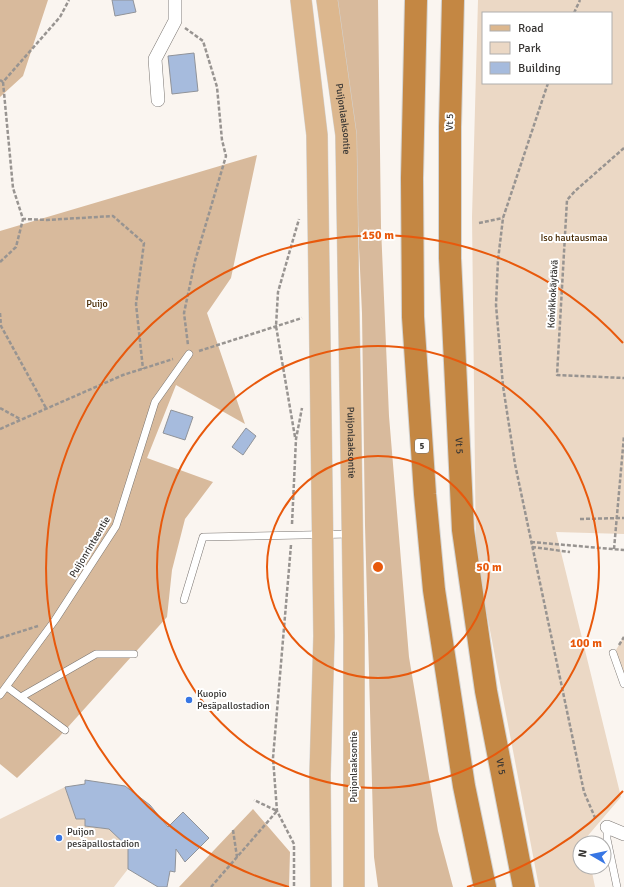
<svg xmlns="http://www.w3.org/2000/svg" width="624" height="887" font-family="Signika,sans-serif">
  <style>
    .green { fill: #ebd8c5; fill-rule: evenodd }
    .forest { fill: #d8ba9c }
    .building { fill: #a6bbdd; stroke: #909399 }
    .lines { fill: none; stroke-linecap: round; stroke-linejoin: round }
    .lane-casing { stroke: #7a7571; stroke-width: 8 }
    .street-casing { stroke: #7a7571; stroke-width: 14 }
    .primary-casing { stroke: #d3d3d2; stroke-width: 22 }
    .highway-casing { stroke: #d3d3d2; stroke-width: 24 }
    .path { stroke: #989491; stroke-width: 2.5; stroke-dasharray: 4 2; stroke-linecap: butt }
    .lane { stroke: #fff; stroke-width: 7 }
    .street { stroke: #fff; stroke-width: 13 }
    .primary { stroke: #dcb78e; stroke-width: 21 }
    .highway { stroke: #c48743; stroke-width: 22 }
    .ring { fill: none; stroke: #e8590c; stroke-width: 2 }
    .poi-dot { fill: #3776e4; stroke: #fff; stroke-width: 1.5 }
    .labels { text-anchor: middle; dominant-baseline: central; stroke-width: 4; stroke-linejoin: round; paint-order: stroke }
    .shield { fill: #fff; stroke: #737270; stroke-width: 1 }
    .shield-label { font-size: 9px; font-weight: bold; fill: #373533 }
    .street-label { font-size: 10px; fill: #373533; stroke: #fff }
    .park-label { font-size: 10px; fill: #462801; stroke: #fff }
    .poi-label { font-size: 10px; fill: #373533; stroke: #fff; text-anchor: start }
    .centre { fill: #e8590c; stroke: #fff; stroke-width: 2 }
    .ring-label { font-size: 12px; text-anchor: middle; font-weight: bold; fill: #e8590c; stroke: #fff; stroke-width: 4; stroke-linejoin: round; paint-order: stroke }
  </style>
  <rect width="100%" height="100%" fill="#faf5f0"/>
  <!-- green -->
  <path class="green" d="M478 0H624V534L556 532 621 797 585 839 586 843H580V867H591L595 887H539L476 557 472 217ZM483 13H611V83H483Z
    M624 636V684L616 650Z
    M65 787 76 819H85L86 826 109 829 128 847V869L114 887H0V819Z"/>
  <!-- forest -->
  <path class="forest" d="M0 0H48L23 76 0 97Z
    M336 0H378L381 227 389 416 409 657 438 831 453 887H378L374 857 365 525 362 313 354 138Z
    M257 155 231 278 207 313 245 424 176 385 147 458 213 482 185 519 172 570 167 617 59 737 17 778 0 764V231Z
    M253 809 290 852 289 887H179Z"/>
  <!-- building -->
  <path class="building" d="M112 0H133L136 12 115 16Z
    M194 53 198 91 172 94 168 56Z
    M171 410 193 417 185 440 163 433Z
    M246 428 256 436 243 455 232 447Z
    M85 780 125 786 150 805 168 827 183 812 209 838 185 862 176 849 175 872 170 871 167 887H158L128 869V847L109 829 85 826V819H76L65 787 85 784Z"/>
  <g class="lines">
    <defs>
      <path id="lane" d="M184 600 203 537 351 534
        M613 653 624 684
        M7 687 65 730
        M0 695 55 620 116 526 155 402 189 354
        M21 697 96 654H134
        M607 827V839L617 887"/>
      <path id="street" d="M158 100 155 59 175 21V0
        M607 827 624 834"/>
      <g id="primary">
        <path d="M301 0 317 135 324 636 320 775 321 887"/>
        <path id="s1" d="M327 0 346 135 354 635V887"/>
      </g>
      <g id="highway">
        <path d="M416 0 412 178 413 317 425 494 434 590 464 786 485 887"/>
        <path id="s2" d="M453 0 450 127V258L463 530 486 691 524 887"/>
      </g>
    </defs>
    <!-- lane casing -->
    <use href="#lane" class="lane-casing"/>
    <!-- street casing -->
    <use href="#street" class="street-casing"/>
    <!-- primary casing -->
    <use href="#primary" class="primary-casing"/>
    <!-- highway casing -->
    <use href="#highway" class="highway-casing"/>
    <!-- path -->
    <path class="path" d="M574 13 580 0
      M185 28 203 41 217 87 222 140 226 156 195 261 184 313 188 345
      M0 80 3 82 60 17 69 0
      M3 82 13 188 23 219 47 220 113 216 144 243 136 304 143 369
      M548 83 503 218 498 260 496 305 503 386 515 464 584 792 596 820
      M624 148 575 191 567 200 557 375 624 378
      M479 223 503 218
      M0 262 16 247 23 219
      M0 313 1 326 46 408
      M199 351 302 318
      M0 408 20 419
      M0 429 123 375 173 359
      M295 437 276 326 278 292 299 219
      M580 519 624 518
      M292 524 296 439 302 408
      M531 542 624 550
      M291 545 273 758 277 811 294 844V887
      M532 547 570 552
      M614 549 624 436
      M0 638 38 626
      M619 645 624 637
      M233 830 237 857
      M211 887 277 811 254 800"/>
    <!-- lane -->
    <use href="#lane" class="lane"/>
    <!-- street -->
    <use href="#street" class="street"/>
    <!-- primary -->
    <use href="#primary" class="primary"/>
    <!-- highway -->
    <use href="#highway" class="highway"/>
  </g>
  <!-- distance rings -->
  <g class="ring">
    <circle cx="378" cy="567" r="111"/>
    <circle cx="378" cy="567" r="221"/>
    <path d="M623 791A332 332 0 0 1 467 887M289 887A332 332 0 1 1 623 343"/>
  </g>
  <!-- markers -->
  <g class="poi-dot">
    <circle cx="189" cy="700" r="4"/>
    <circle cx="59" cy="838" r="4"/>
  </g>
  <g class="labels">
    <!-- shield labels -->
    <rect class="shield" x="415" y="439" width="14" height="14" rx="3"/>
    <g class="shield-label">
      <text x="422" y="446">5</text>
    </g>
    <!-- street labels -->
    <g class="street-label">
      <text stroke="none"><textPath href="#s1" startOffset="120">Puijonlaaksontie</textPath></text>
      <text transform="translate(450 122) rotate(-89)">Vt 5</text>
      <text transform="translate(553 294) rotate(-87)">Koivikkokäytävä</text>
      <text stroke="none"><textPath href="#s1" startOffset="444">Puijonlaaksontie</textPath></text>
      <text stroke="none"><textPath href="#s2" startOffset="446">Vt 5</textPath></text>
      <text transform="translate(90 547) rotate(-59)">Puijonrinteentie</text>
      <text transform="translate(354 767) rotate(-90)">Puijonlaaksontie</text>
      <text stroke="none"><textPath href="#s2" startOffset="770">Vt 5</textPath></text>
    </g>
    <!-- park labels -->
    <g class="park-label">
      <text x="574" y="238">Iso hautausmaa</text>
      <text x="97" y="304">Puijo</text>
    </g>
    <!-- poi labels -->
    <g class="poi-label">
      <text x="197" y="694">Kuopio<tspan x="197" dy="12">Pesäpallostadion</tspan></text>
      <text x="67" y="832">Puijon<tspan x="67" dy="12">pesäpallostadion</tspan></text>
    </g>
  </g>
  <circle cx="378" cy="567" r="6" class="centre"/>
  <g class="ring-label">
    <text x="378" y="239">150 m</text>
    <text x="489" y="571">50 m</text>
    <text x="586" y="647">100 m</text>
  </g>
  <!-- legend -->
  <rect x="482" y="12" width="130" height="72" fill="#ffffff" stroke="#afaead"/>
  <rect x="490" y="25" width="20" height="6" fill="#dcb78e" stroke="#afaead"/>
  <text x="518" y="32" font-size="12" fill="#373533">Road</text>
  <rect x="490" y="42" width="20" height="12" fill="#ebd8c5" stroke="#afaead"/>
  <text x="518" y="52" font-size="12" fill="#373533">Park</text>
  <rect x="490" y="62" width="20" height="12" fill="#a6bbdd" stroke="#afaead"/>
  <text x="518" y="72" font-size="12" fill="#373533">Building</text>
  <!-- north arrow -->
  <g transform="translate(592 855) rotate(279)"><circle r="19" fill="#ffffff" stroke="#afaead"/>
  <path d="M0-3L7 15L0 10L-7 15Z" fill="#3776e4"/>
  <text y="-6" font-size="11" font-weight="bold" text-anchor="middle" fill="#373533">N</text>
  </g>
</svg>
